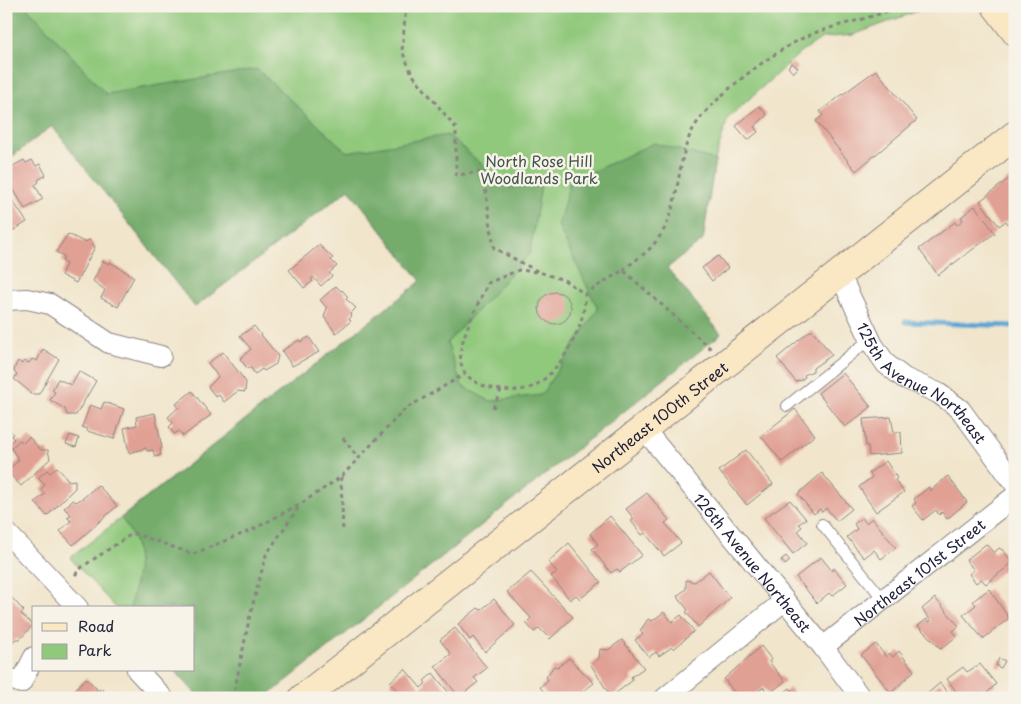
<svg xmlns="http://www.w3.org/2000/svg" width="1021" height="704" font-family="'Playpen Sans',sans-serif">
  <style>
    .green { fill: #90c87c; stroke: #59755c }
    .forest { fill: #74ac6c; stroke: #4b6754 }
    .lines { fill: none; stroke-linecap: round; stroke-linejoin: round }
    .stream { stroke: #5ba6d3; stroke-width: 5 }
    .building { fill: #e1a094 }
    .lane-casing { stroke: #8a8483; stroke-width: 12 }
    .street-casing { stroke: #8a8483; stroke-width: 22 }
    .secondary-casing { stroke: #8a8483; stroke-width: 30 }
    .path { stroke: #8a8483; stroke-width: 3; stroke-dasharray: 4 4; stroke-linecap: butt }
    .lane { stroke: #fff; stroke-width: 10 }
    .street { stroke: #fff; stroke-width: 20 }
    .secondary { stroke: #fae7c3; stroke-width: 28 }
    .labels { text-anchor: middle; dominant-baseline: central; stroke-width: 5; stroke-linejoin: round; paint-order: stroke }
    .park-label { font-size: 15px; fill: #43544e; stroke: #f7f3e8 }
    .street-label { font-size: 15px; fill: #22223b; stroke: #f7f3e8 }
  </style>
  <rect width="100%" height="100%" fill="#f7f3e8"/>
  <filter id="ink" filterUnits="userSpaceOnUse"><feTurbulence type="fractalNoise" baseFrequency=".02" numOctaves="2"/><feDisplacementMap in="SourceGraphic" scale="10" xChannelSelector="R" yChannelSelector="G"/><feConvolveMatrix kernelMatrix="1 2 1 2 8 2 1 2 1" color-interpolation-filters="sRGB"/></filter>
  <filter id="wash" filterUnits="userSpaceOnUse"><feTurbulence type="fractalNoise" baseFrequency=".0096" numOctaves="4" result="noise"/><feDisplacementMap in="SourceGraphic" scale="20" xChannelSelector="R" yChannelSelector="G"/><feGaussianBlur stdDeviation="1.12" result="paint"/><feColorMatrix in="noise" values="0 0 0 0 0 0 0 0 0 0 0 0 0 0 0 0 0 1.4 0 .05"/><feComposite in="paint" operator="in"/></filter>
  <g filter="url(#wash)">
    <rect width="100%" height="100%" fill="#f1e5cb"/>
    <!-- green -->
    <path class="green" d="M6 6H931L853 35 822 38 800 53 728 118 715 160 703 240 667 268 721 334 200 698 174 670H194V608H116L70 558 421 281 349 189 195 307 52 126 6 161Z"/>
    <!-- forest -->
    <path class="forest" d="M6 6H26L106 94 257 69 347 152 448 135 509 188 541 185 530 253 447 343 462 386 490 401 541 395 598 309 558 226 570 182 654 143 715 160 703 240 667 268 721 334 265 698H200L174 670H194V608H130C137 571 146 551 121 518L421 281 349 189 195 307 52 126 6 161Z"/>
    <g class="lines">
      <!-- stream -->
      <path class="stream" d="M905 322 1015 326"/>
    </g>
    <g id="blocks">
      <!-- building -->
      <path class="building" d="M792 63 798 68 793 73 788 67Z
        M876 70 917 120 856 171 816 121 823 115 820 111Z
        M759 106 767 115 754 127 758 132 748 140 736 126Z
        M24 160 26 163 32 160 36 166 40 164 46 175 38 180 39 182 35 185 43 199 25 209 6 176 11 167Z
        M1015 174V219L1008 224 1006 221 999 226 980 201Z
        M6 191 27 222 9 233 6 228Z
        M975 206 995 233 938 275 919 249 955 222 957 225 963 220 961 217Z
        M68 234 84 242 90 240 95 247 76 283 61 275 66 264 62 261 64 256 56 252Z
        M319 245 333 258 331 260 337 266 329 273 332 276 321 286 313 277 311 279 313 281 304 288 289 270Z
        M718 256 728 268 712 281 702 268Z
        M103 261 109 264 110 262 134 277 118 307 101 298 105 290 93 281Z
        M336 286 341 291 342 290 348 297 346 299 356 308 350 314 352 316 349 319 351 321 336 333 324 317 327 308 320 300Z
        M539 308a16 16 0 1 1 32 0a16 16 0 1 1-32 0Z
        M254 326 278 356 276 364 264 371 262 369 255 374 250 367 248 369 240 359 251 349 240 336Z
        M810 331H813L832 355 813 368V371L804 375 805 377 800 381 799 380 796 382 777 358Z
        M309 337 319 352 292 366 282 351 299 340 300 342Z
        M43 349 59 359 39 394H30L29 391 14 379 17 374 14 372 15 367 18 361 22 364 24 361 29 363 32 359 37 361Z
        M223 352 246 382 245 392 238 391 224 402 219 395 216 397 208 387 218 377 208 363Z
        M6 366 11 377 6 387Z
        M79 371 96 381 76 415H67L65 409 50 400 55 392 52 390 58 379 71 385Z
        M843 373 871 407 845 427 818 393Z
        M192 391 211 415 183 436 179 431 174 434 169 427 173 423 168 417 179 407 176 404Z
        M104 402 124 409 114 439 87 431V429L82 427 90 405 101 409Z
        M795 409 815 435 782 462 761 436Z
        M155 413 162 448 160 449 161 455 155 457 153 450 147 451 146 448 129 453 124 428 137 425 136 417Z
        M891 417 894 433 901 432 902 453 869 456 868 446H866L863 419Z
        M7 427 13 434 11 436 14 439 6 445Z
        M70 435 79 438 76 447 66 444Z
        M29 437 41 450H48L50 459 21 486 7 471 19 460 11 448 20 440 23 443Z
        M746 450 773 484 747 505 719 471Z
        M886 461 897 478 895 480 904 492 876 512 859 487 872 477 869 473Z
        M57 467 69 481 75 480V488L47 516 35 502 45 494 41 489 45 485 38 478 47 470 50 473Z
        M822 473 852 509 837 521 826 508 822 512 820 509 814 514 798 494Z
        M948 476 967 502 947 519 942 512 939 515 936 510 923 520 912 506 916 503 914 499 929 487 930 491Z
        M98 485 117 506 73 545 60 531 71 521 67 517 71 515 64 508 73 500 76 502 83 498Z
        M647 493 669 520 665 523 681 543 664 556 645 533 642 535 631 521 634 519 626 509Z
        M790 500 806 519 799 524 802 527 798 530 807 543 793 554 764 518Z
        M610 516 642 555 620 572 617 569 611 573 592 549 598 544 590 534Z
        M862 518 866 523 872 518 896 548 881 559 874 550 864 558 847 537 857 529 854 524Z
        M569 543 601 582 580 599 576 595 570 600 551 576 557 572 548 562Z
        M986 544 994 553 999 548 1004 551 1012 563 986 584 981 579 976 583 969 574 974 570 966 560Z
        M786 556 790 561 785 565 781 560Z
        M821 557 832 571 834 568 847 584 832 596 829 593 817 603 796 577Z
        M709 571 730 598 698 627 686 612 688 610 677 596 686 589V580L695 582Z
        M531 572 573 617 550 639 539 628 534 632 526 623 531 618 507 592Z
        M989 589 1009 618 983 639 963 615 976 605 973 601Z
        M11 597 24 611 21 614 33 625 20 639H16L7 647 6 602Z
        M935 598 959 626 953 631 957 636 941 649 918 626 927 619 929 622 931 621 922 609Z
        M494 599 515 625 485 652 473 637 470 640 458 624 478 608 481 610Z
        M664 612 672 622 681 615 694 631 674 649 672 647 659 656 656 652 649 657 635 640 643 634 640 631 648 619 652 621Z
        M455 628 487 668 474 678 478 682 459 697 435 666 451 654 440 640Z
        M622 640 644 668 631 677 633 680 611 697 591 665 599 658 600 649 608 650Z
        M876 644 886 657 890 653 893 657 899 651 914 671 891 693 861 655Z
        M761 646 771 659 769 662 785 681 769 694 763 687 751 698H739L724 679Z
        M569 658 594 683 579 695 577 693 572 698H549L540 687 548 680 546 677 554 666 558 667Z
        M999 658 1005 661 1001 668 996 666Z
        M980 664 996 684 982 698H961L947 679 963 667 967 672Z
        M405 669 421 688 426 683 424 681 433 673 453 698H403L390 682Z
        M86 678 97 689 93 693 94 694 101 688 110 698H67Z
        M940 683 952 698H928L926 695Z
        M790 688 797 698H777Z"/>
    </g>
  </g>
  <g filter="url(#ink)">
    <use href="#blocks" fill-opacity="0" stroke="#8a8483" stroke-width="1"/>
    <g class="lines">
      <defs>
        <path id="lane" d="M787 406 870 339
          M822 524 883 599"/>
        <g id="street">
          <path id="s1" d="M840 275 873 345 886 364 904 378 938 393 960 409 1015 484"/>
          <path d="M6 300 27 299 50 304 109 343 161 356"/>
          <path id="s2" d="M644 429 823 647 861 698"/>
          <path d="M6 532 78 608"/>
          <path id="s3" d="M823 647 1015 496"/>
          <path d="M137 670 163 698"/>
          <path d="M6 677 21 683 34 657"/>
          <path d="M665 698 784 601"/>
        </g>
        <g id="secondary">
          <path d="M996 6 1015 31"/>
          <path id="s4" d="M303 698 1015 135"/>
        </g>
      </defs>
      <!-- lane casing -->
      <use href="#lane" class="lane-casing"/>
      <!-- street casing -->
      <use href="#street" class="street-casing"/>
      <!-- secondary casing -->
      <use href="#secondary" class="secondary-casing"/>
      <!-- path -->
      <path class="path" d="M406 6 402 51 412 74 456 128V175L483 172 494 248 539 272 564 280 585 294 623 270 711 349
        M623 270C634 261 649 252 657 240 681 210 675 166 691 133 706 100 782 44 817 32 844 23 873 18 900 6
        M536 272 519 270 488 283C479 304 457 340 461 363 464 389 516 397 536 385 563 368 586 325 585 294
        M493 408 501 390
        M343 438 358 458
        M341 477 343 533
        M75 575 82 567 133 533 193 554 254 529 302 503 341 477 405 409 465 374
        M233 698 250 615 266 555 300 505"/>
      <!-- lane -->
      <use href="#lane" class="lane"/>
      <!-- street -->
      <use href="#street" class="street"/>
      <!-- secondary -->
      <use href="#secondary" class="secondary"/>
    </g>
  </g>
  <g class="labels">
    <!-- park labels -->
    <g class="park-label">
      <text x="539" y="160">North Rose Hill<tspan x="539" dy="17">Woodlands Park</tspan></text>
    </g>
    <!-- street labels -->
    <g class="street-label">
      <text stroke="none"><textPath href="#s1" startOffset="140">125th Avenue Northeast</textPath></text>
      <text stroke="none"><textPath href="#s4" startOffset="454">Northeast 100th Street</textPath></text>
      <text stroke="none"><textPath href="#s2" startOffset="172">126th Avenue Northeast</textPath></text>
      <text stroke="none"><textPath href="#s3" startOffset="122">Northeast 101st Street</textPath></text>
    </g>
  </g>
  <!-- margin -->
  <rect width="1021" height="704" fill="none" stroke="#f7f3e8" stroke-width="25"/>
  <!-- legend -->
  <rect x="32" y="606" width="162" height="65" fill="#f7f3e8" stroke="#a29fa3"/>
  <rect x="42" y="623" width="25" height="8" fill="#fae7c3" stroke="#a29fa3"/>
  <text x="78" y="632" font-size="15" fill="#22223b">Road</text>
  <rect x="42" y="644" width="25" height="15" fill="#90c87c" stroke="#a29fa3"/>
  <text x="78" y="656" font-size="15" fill="#22223b">Park</text>
</svg>
